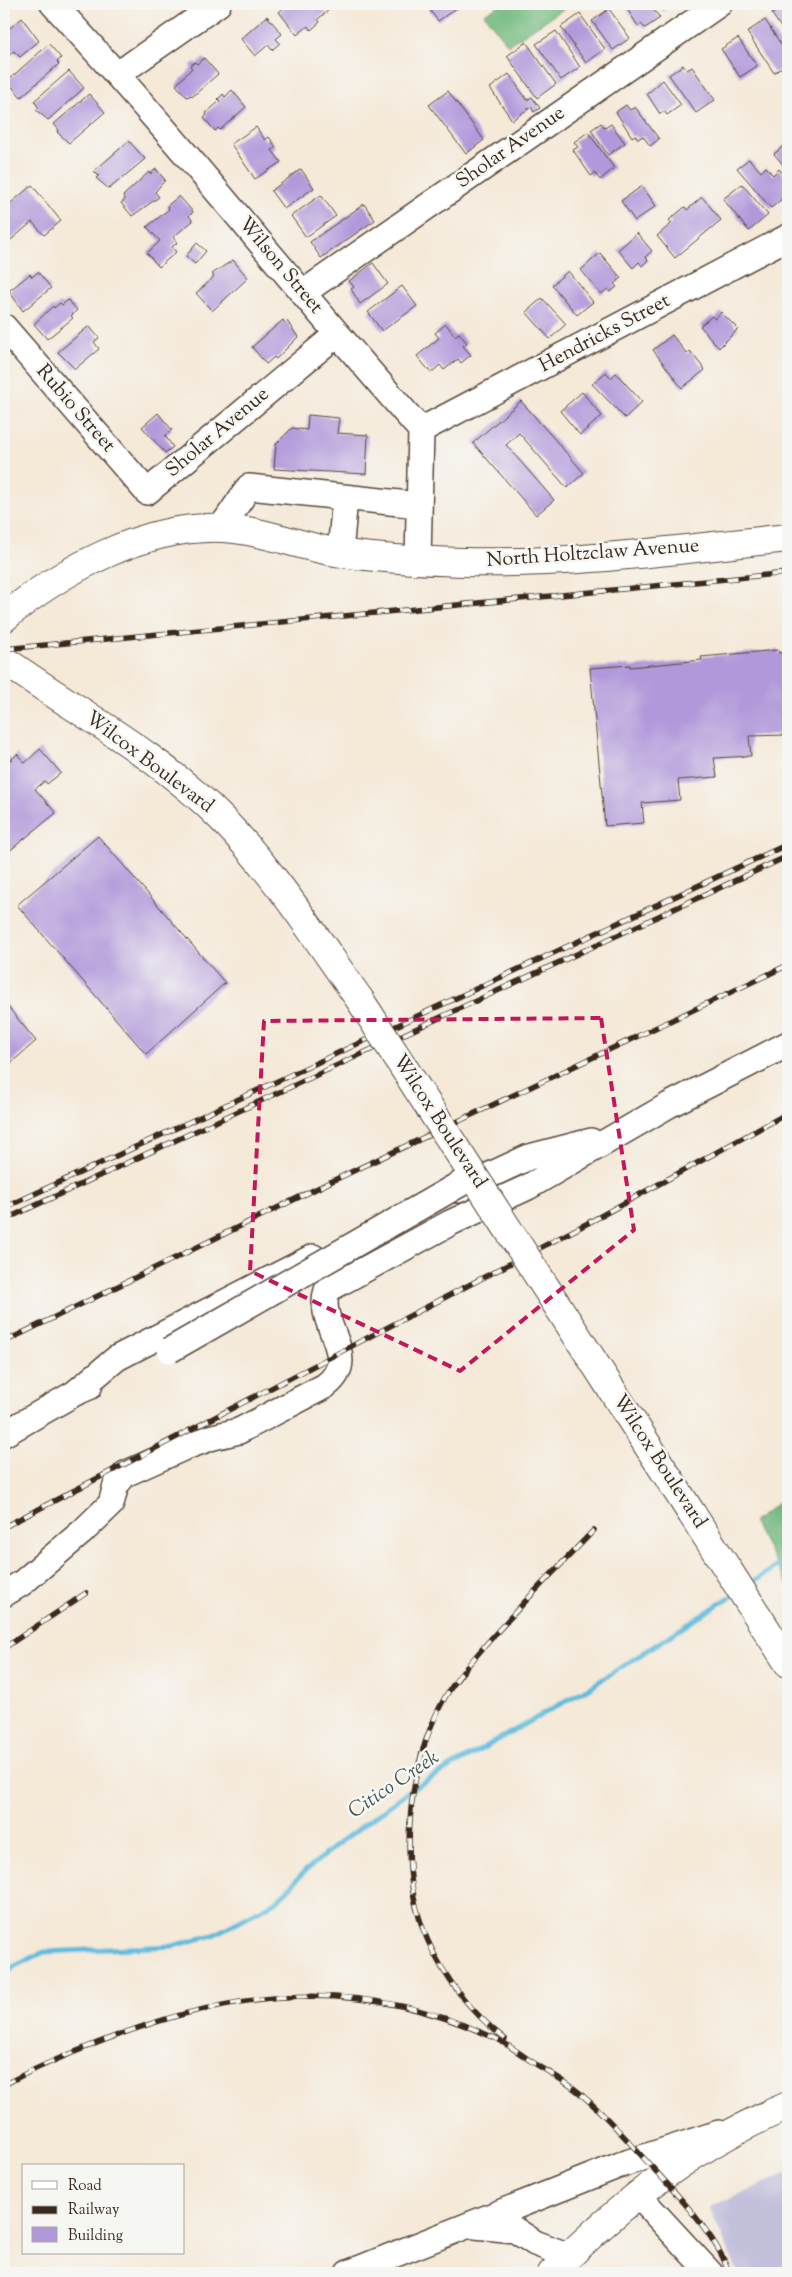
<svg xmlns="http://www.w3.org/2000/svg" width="792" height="2277" font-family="'Sorts Mill Goudy',serif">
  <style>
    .industrial { fill: #c3c0db }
    .forest { fill: #74ba7f; stroke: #58724e }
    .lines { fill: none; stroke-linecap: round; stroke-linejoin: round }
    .stream { stroke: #5ebcdc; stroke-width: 5 }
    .building { fill: #b098da }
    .minor-casing { stroke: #57473a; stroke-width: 28 }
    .major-casing { stroke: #57473a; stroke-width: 30 }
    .minor { stroke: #fff; stroke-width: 25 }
    .major { stroke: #fff; stroke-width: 28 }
    .rail-casing { stroke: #3b2a1e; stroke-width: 5.5 }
    .rail { stroke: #f6f6f2; stroke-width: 4; stroke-dasharray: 11; stroke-linecap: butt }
    .minor-bridge-casing { stroke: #57473a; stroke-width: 28; stroke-linecap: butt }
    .major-bridge-casing { stroke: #57473a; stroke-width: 30; stroke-linecap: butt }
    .minor-bridge { stroke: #fff; stroke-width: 25 }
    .major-bridge { stroke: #fff; stroke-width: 28 }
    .marked { fill: none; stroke: #c2185b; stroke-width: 4; stroke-dasharray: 10 6; stroke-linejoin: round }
    .labels { text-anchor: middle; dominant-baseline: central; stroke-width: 5; stroke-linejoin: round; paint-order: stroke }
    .street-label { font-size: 20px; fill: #3b2a1e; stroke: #f6f6f2 }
    .water-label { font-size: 21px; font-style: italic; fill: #465657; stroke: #f6f6f2 }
  </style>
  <rect width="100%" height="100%" fill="#f6f6f2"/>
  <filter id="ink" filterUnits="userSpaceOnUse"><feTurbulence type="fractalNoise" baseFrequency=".02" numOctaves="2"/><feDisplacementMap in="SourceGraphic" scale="10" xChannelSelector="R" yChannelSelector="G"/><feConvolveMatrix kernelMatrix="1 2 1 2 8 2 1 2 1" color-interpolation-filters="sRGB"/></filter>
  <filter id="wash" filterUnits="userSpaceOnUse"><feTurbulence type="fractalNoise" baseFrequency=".0096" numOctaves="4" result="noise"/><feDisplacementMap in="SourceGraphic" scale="20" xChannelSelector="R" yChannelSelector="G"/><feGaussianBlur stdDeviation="1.12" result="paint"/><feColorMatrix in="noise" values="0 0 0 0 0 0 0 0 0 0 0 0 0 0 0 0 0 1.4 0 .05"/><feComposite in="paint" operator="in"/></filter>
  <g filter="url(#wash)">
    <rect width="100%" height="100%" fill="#f5e9d8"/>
    <!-- industrial -->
    <path class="industrial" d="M788 2173V2273H738L709 2207Z"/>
    <!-- forest -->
    <path class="forest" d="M502 4H571L508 45 484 14Z
      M788 1495V1585L753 1522Z"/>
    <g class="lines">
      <!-- stream -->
      <path class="stream" d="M747 1586 788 1559
        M4 1977 15 1966 44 1952 173 1946 213 1935 277 1901 303 1873 335 1846 412 1789 592 1686 733 1595"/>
    </g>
    <g id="blocks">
      <!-- building -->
      <path class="building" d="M289 4H326L330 9 318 19 320 22 311 30 308 26 297 35 279 12Z
        M425 4H462L438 21Z
        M624 4H649L660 18 645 28 641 24 638 26Z
        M658 4H673L663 11Z
        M788 4V38L772 14Z
        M609 9 630 38 613 50 592 21Z
        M580 14 605 49 586 63 561 27Z
        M267 16 282 34 276 39 280 43 272 50 268 45 255 56 241 39Z
        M22 18 39 41 20 57 14 51 4 60V33Z
        M765 20 788 55V63L774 73 747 32Z
        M556 31 580 67 561 80 536 44Z
        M738 38 757 66 740 77 721 49Z
        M526 42 556 84 537 98 507 56Z
        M49 44 61 58 57 62 59 64 21 97 7 81Z
        M204 58 218 74 192 97 191 95 187 97 176 85 192 68 190 66 195 62 197 64Z
        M683 65 687 70 692 67 715 100 696 113 669 75Z
        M69 71 84 88 48 120 36 110 39 108 34 101Z
        M509 74 527 100 532 97 540 108 534 112 531 107 512 120 490 88Z
        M663 80 681 105 667 115 664 111 660 114 647 94Z
        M232 90 246 107 220 130 218 128 215 131 204 118 207 115 206 113 220 101 218 99 223 94 225 97Z
        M448 91 484 140 466 154 429 105Z
        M89 94 105 112 69 143 57 132 59 130 54 124Z
        M626 105 630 110 635 107 659 139 650 146 643 136 638 139 635 135 632 137 616 112Z
        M601 123 605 128 611 124 625 143 608 155 591 130Z
        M256 127 265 140 269 137 276 147 272 150 281 162 255 179 231 144Z
        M588 132 614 168 600 180 595 173 591 176 573 150 578 147 574 142Z
        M129 141 145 159 109 189 96 178 99 176 94 171Z
        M788 142V170L774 154Z
        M749 159 761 172 766 167 773 175 779 169 788 180V194L771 208 737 168Z
        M156 169 165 180 155 192 159 197 132 216 121 203 125 200 123 196 149 172 150 174Z
        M301 169 314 188 284 209 271 191Z
        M742 184 768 215 749 231 723 199Z
        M32 185 61 221 44 235 32 222 4 246V209Z
        M642 186 656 206 635 221 621 201Z
        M321 195 336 216 306 237 291 216Z
        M179 196 193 212 189 216 193 221 173 237 177 243 172 247 176 252 159 267 147 253 160 241 147 227 169 209 167 206Z
        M702 197 721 220 675 258 657 236 672 223 669 220 685 207 687 210Z
        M364 204 375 220 321 258 310 242Z
        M637 233 652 251 645 257 648 260 642 266 639 262 633 268 618 250Z
        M197 243 206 251 195 264 186 256Z
        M600 253 621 278 614 284 617 287 610 292 608 289 601 294 581 270Z
        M233 260 248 278 212 311 196 293 210 281 214 276 212 274Z
        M373 263 388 284 360 304 351 289 354 287 349 281Z
        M568 271 593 302 577 315 552 285Z
        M38 272 51 288 23 311 9 291 30 274 32 277Z
        M402 286 417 306 382 331 368 312Z
        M542 298 566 324 550 339 526 312Z
        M68 300 77 310 71 316 73 318 47 339 34 324 53 306 54 308 60 303 62 305Z
        M721 312 738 329 719 348 700 326 712 316 715 319Z
        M283 320 285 323 287 321 298 337 276 359 274 357 266 364 252 347Z
        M446 324 455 336 459 333 467 343 463 346 471 355 461 363 458 359 444 370 440 365 431 373 417 356 439 338 435 333Z
        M89 326 99 338 94 342 99 349 75 369 58 352Z
        M672 335 687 354 690 351 705 370 682 388 653 350Z
        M606 372 611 378 616 373 642 402 625 418 592 384Z
        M582 392 602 416 580 435 560 411Z
        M521 401 584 473 567 488 519 433 506 445 554 500 536 515 473 443Z
        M158 413 172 430 165 436 173 447 165 453 142 427Z
        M308 415 339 418 337 433 368 435 366 474 274 469 276 444 292 428 307 430Z
        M778 650 779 653 788 652 787 735 749 736 751 756 714 758 717 777 678 780 680 800 642 803 644 823 605 826 590 668 630 665V667L702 660 701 657Z
        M40 749 61 773 47 784 45 781 35 789 56 813 8 852 4 848V752L11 760 17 754 25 763Z
        M98 836 225 983 146 1054 17 905Z
        M4 1002 36 1041 4 1069Z"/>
    </g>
  </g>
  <g filter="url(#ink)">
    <use href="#blocks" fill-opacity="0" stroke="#57473a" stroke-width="1"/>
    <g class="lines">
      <defs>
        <path id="minor" d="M53 4C181 142 296 290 421 430L418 560
          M118 74 218 4
          M304 292 719 4
          M4 327 147 492 336 335
          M421 430 788 237
          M221 528 249 487 418 505
          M340 553 345 498
          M458 1190 529 1157 591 1141
          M75 1393 117 1358 313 1257
          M4 1434 75 1393 89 1387
          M4 1594 22 1583 82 1532 111 1504 116 1485 125 1474 183 1448 213 1437 239 1431 325 1386C363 1358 315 1325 327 1290L450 1223 528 1187 669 1105 788 1044
          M637 2194 710 2273
          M475 2226 515 2230 535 2243 569 2256
          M348 2273 620 2165 719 2133"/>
        <path id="major" d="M4 618C61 570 145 525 222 528 263 530 301 547 341 553 381 559 423 561 463 562 572 565 680 549 788 538
          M4 660C77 712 158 754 222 819 275 873 316 938 360 1000
          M692 1514 788 1663
          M552 2273C622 2202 696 2144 788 2106"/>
      </defs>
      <!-- minor casing -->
      <use href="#minor" class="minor-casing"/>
      <!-- major casing -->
      <use href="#major" class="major-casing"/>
      <!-- minor -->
      <use href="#minor" class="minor"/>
      <!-- major -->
      <use href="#major" class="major"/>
      <defs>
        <path id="rail" d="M4 649 788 573
          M4 1208 788 844
          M4 1220 788 856
          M4 1342 330 1182 788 965
          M4 1527 588 1223 788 1113
          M4 1648 86 1593
          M505 2039C472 2013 445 1979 428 1941 396 1870 407 1767 444 1699 454 1681 469 1664 483 1648 518 1607 557 1569 594 1530
          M4 2085C36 2067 71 2053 105 2040 236 1989 359 1976 490 2036 506 2042 520 2054 534 2063 550 2073 569 2083 583 2096 604 2114 622 2134 640 2154 667 2184 718 2235 729 2273"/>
      </defs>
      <!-- rail casing -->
      <use href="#rail" class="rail-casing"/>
      <!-- rail -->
      <use href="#rail" class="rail"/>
      <defs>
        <path id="minor-bridge" d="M170 1350 474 1176"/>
        <path id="major-bridge" d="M360 1000 692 1514"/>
      </defs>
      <!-- minor-bridge casing -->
      <use href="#minor-bridge" class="minor-bridge-casing"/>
      <!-- major-bridge casing -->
      <use href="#major-bridge" class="major-bridge-casing"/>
      <!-- minor-bridge -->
      <use href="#minor-bridge" class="minor-bridge"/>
      <!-- major-bridge -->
      <use href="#major-bridge" class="major-bridge"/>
    </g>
  </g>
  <!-- marked area -->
  <path class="marked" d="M601 1018 634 1230 460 1371 250 1271 264 1021Z"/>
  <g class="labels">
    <!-- street labels -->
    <g class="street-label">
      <text transform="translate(511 148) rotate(-35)">Sholar Avenue</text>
      <text transform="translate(280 266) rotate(50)">Wilson Street</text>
      <text transform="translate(605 334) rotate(-28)">Hendricks Street</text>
      <text transform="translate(75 409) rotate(49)">Rubio Street</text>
      <text transform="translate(218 433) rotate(-40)">Sholar Avenue</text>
      <text transform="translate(593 554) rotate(-4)">North Holtzclaw Avenue</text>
      <text transform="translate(149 763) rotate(37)">Wilcox Boulevard</text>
      <text transform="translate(439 1122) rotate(57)">Wilcox Boulevard</text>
      <text transform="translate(659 1462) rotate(57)">Wilcox Boulevard</text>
    </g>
    <!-- water labels -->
    <g class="water-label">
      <text transform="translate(394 1785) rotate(-34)">Citico Creek</text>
    </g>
  </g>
  <!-- margin -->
  <rect width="792" height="2277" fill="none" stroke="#f6f6f2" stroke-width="20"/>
  <!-- legend -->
  <rect x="22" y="2164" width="162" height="90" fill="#f6f6f2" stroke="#aba49d"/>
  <rect x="32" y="2181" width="25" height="8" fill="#ffffff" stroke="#aba49d"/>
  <text x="68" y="2190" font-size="15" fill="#3b2a1e">Road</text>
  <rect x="32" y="2206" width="25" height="8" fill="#3b2a1e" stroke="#aba49d"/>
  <text x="68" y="2214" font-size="15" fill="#3b2a1e">Railway</text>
  <rect x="32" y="2227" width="25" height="15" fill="#b098da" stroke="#aba49d"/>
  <text x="68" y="2240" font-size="15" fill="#3b2a1e">Building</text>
</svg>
